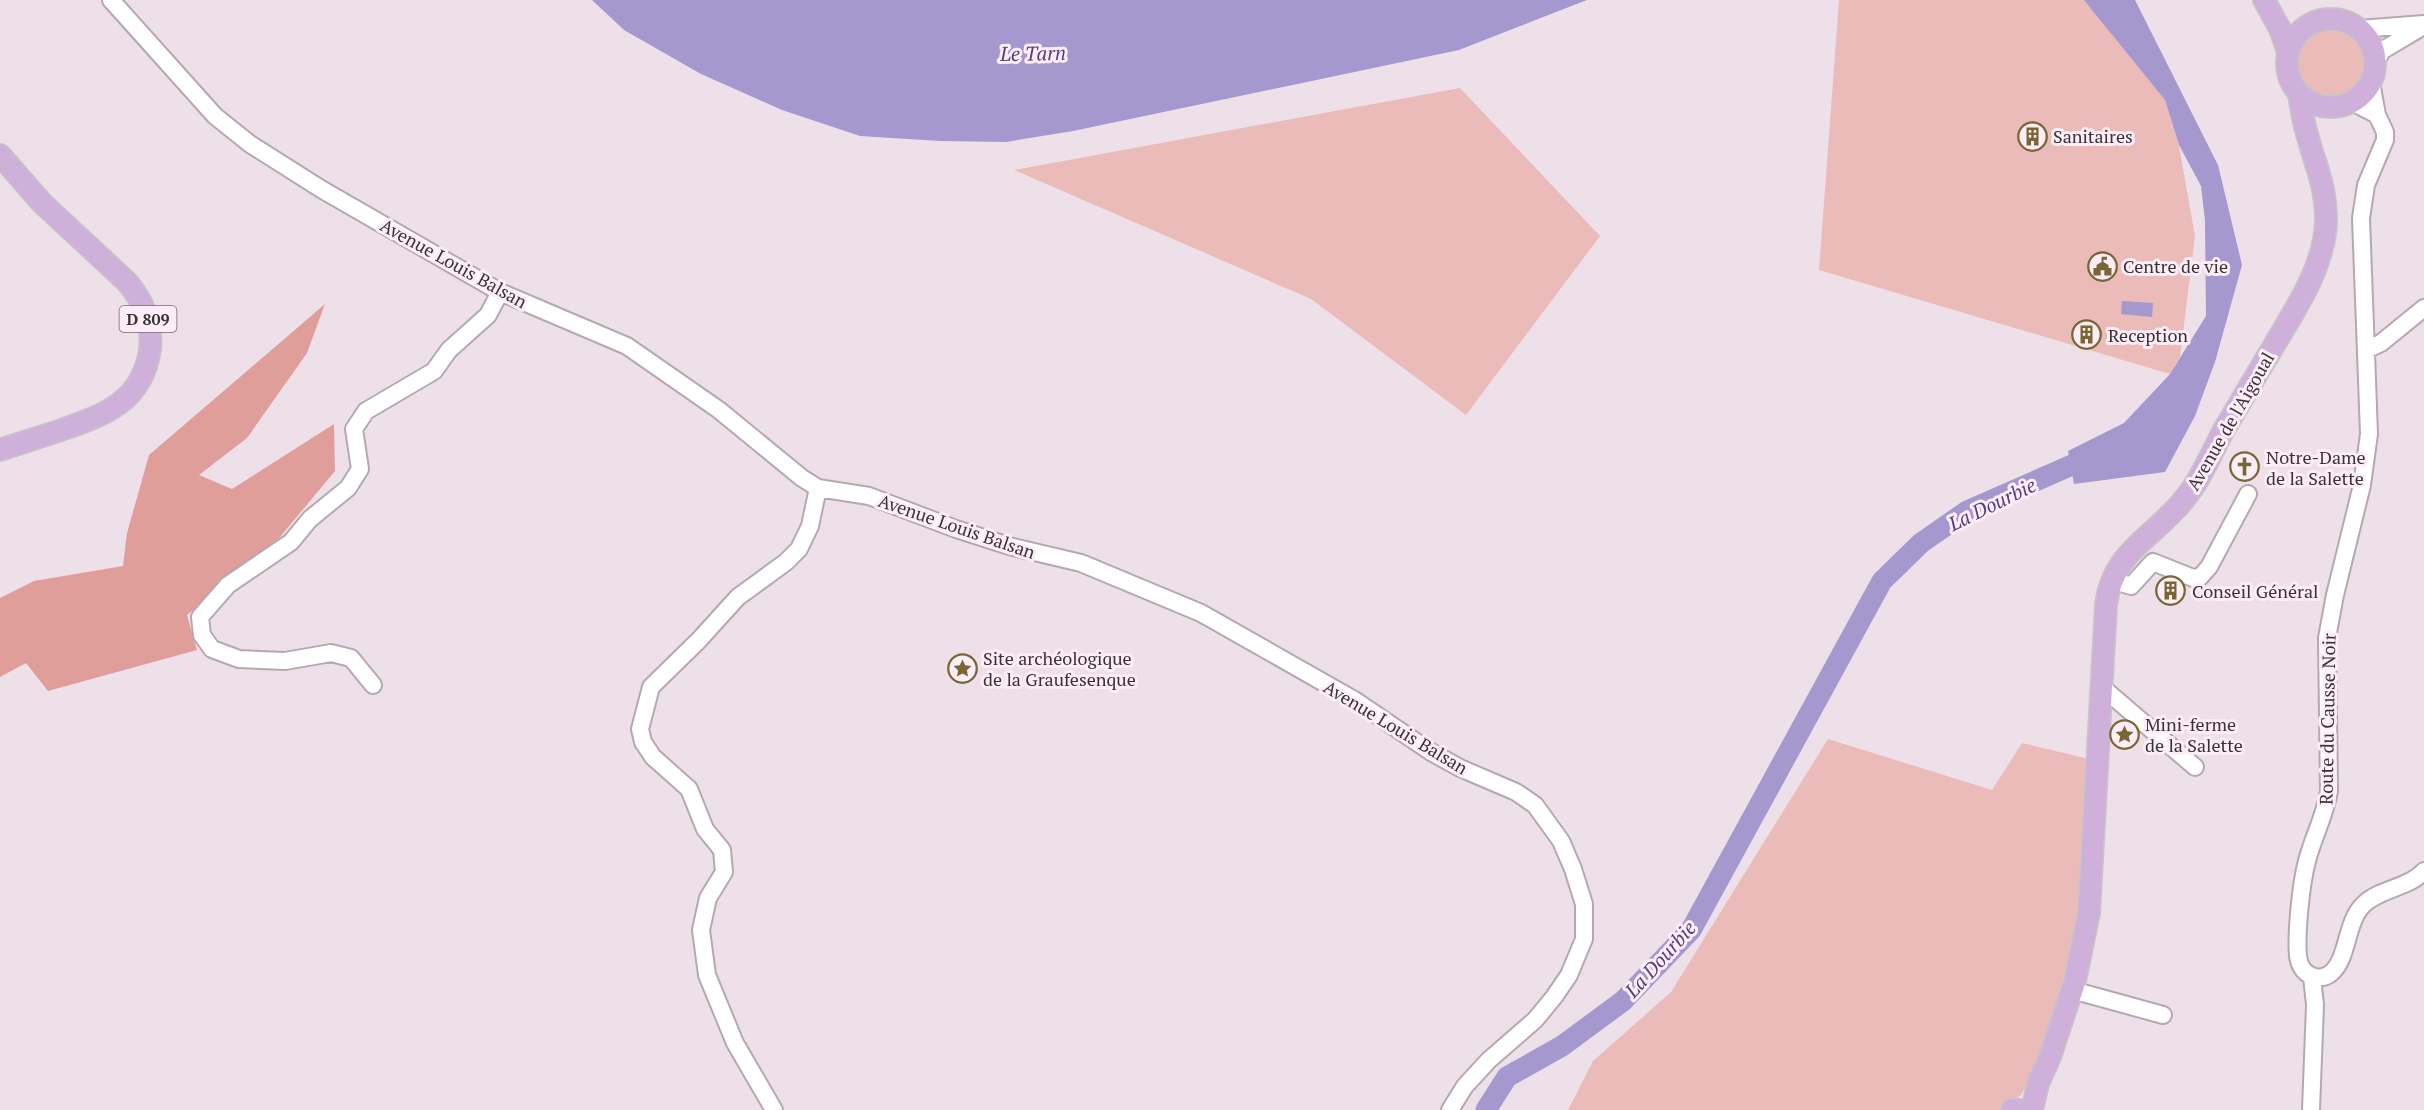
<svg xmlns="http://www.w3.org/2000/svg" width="2424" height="1110" font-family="'PT Serif',serif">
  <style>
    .green { fill: #eabbb9 }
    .forest { fill: #e09e9b }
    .water { fill: #a498cf }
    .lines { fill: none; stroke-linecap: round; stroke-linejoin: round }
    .river { stroke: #a498cf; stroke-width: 21 }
    .minor-casing { stroke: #b5a8b1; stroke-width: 20 }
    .major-casing { stroke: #c7c6c7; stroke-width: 24 }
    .minor { stroke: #fff; stroke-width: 16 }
    .major { stroke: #ceb0da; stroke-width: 21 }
    .labels { text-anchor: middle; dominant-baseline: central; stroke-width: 6; stroke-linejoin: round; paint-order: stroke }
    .shield { fill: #fcedf7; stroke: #736b71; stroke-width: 1.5 }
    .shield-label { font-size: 16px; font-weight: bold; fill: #383337 }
    .poi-label { font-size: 18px; fill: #383337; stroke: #fcedf7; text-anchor: start }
    .street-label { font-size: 18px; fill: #383337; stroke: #fcedf7 }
    .water-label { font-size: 20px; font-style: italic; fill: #523f82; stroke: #fcedf7 }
  </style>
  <rect width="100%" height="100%" fill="#eee0e9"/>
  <!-- green -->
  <path class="green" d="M1839 0H2086L2165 100 2179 146 2195 236 2180 357 2170 374 1819 270Z
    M2296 63a35 35 0 1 1 70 0a35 35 0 1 1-70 0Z
    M1460 88 1600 236 1466 415 1311 299 1014 170Z
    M1828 739 1992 790 2022 743 2089 759 2077 932 2042 1050 2031 1077 2021 1095 2001 1110H1568L1593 1061 1671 992Z"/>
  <!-- forest -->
  <path class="forest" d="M325 304 307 353 247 438 199 475 232 489 334 424 335 471 280 537 187 615 197 650 48 691 26 663 0 677V598L34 581 123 566 127 533 149 455Z"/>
  <!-- water -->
  <path class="water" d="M592 0H1587L1459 50 1073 131 1006 142 940 141 860 136 782 110 701 74 624 30Z
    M2084 0H2135L2218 165 2242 265 2215 362 2195 416 2165 472 2074 484 2068 451 2124 423 2170 374 2206 316 2205 221 2201 186 2179 145 2165 100Z
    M2122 301 2153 303 2152 317 2121 314Z"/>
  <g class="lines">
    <!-- river -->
    <path class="river" d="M1486 1110 1507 1077 1562 1046 1623 1001 1691 930 1882 581 1921 543 1967 511 2097 454"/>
    <defs>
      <path id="minor" d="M111 0 215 116 250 144 321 189 500 292 627 346 719 410 802 478 818 488 869 496 956 529 1009 546 1081 563 1201 613 1356 701 1431 752 1460 768 1516 792 1535 805 1561 841 1573 869 1584 904V939L1569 975 1554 997 1535 1020 1489 1060 1465 1086 1450 1110
        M2359 29 2424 24
        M2375 62 2383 50 2422 27
        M2371 82 2377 115 2385 132V140L2366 185 2361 218 2369 434 2362 485 2335 595 2327 638 2329 791C2325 816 2313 837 2307 861 2301 883 2296 933 2298 956 2299 964 2303 972 2310 975 2316 979 2325 978 2331 973 2349 958 2345 922 2364 904 2381 888 2409 888 2424 871
        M2352 102 2377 115
        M2366 350 2381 343 2424 308
        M2111 580 2131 586 2153 562 2193 578 2200 577 2209 567 2248 494
        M373 685 351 658 331 653 285 661 239 659 212 649 202 635 200 617 228 585 291 542 310 519 348 488 360 469 354 429 366 411 434 371 449 350 488 315 500 292
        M2103 688 2195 767
        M2072 990 2163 1015
        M774 1110 735 1043 707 975 701 930 708 898 724 872 722 850 705 829 689 789 653 757 643 742 640 729 651 687 699 640 738 597 786 562 799 549 810 526 818 488
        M2311 1110 2315 1005 2312 977"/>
      <path id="major" d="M2264 0 2280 29 2288 52
        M2287 63a44 44 0 1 1 88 0a44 44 0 1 1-88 0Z
        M0 155 42 203 127 282C143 301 153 322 150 349 143 401 105 415 61 430 41 437 20 443 0 450
        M2012 1110H2025
        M2032 1110 2038 1084 2050 1057 2075 981 2089 913 2106 605C2112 553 2152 538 2182 502 2201 480 2211 453 2225 428 2242 399 2259 371 2276 342 2298 305 2324 266 2326 222 2326 185 2316 168 2307 134 2303 121 2301 107 2299 94"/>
    </defs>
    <!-- minor casing -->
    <use href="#minor" class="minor-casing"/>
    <!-- major casing -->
    <use href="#major" class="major-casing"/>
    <!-- minor -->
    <use href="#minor" class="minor"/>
    <!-- major -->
    <use href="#major" class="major"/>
  </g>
  <!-- icons -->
  <defs>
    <symbol id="building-ring" viewBox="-11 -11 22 22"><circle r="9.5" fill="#fcedf7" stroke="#7a6634" stroke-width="1.5"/><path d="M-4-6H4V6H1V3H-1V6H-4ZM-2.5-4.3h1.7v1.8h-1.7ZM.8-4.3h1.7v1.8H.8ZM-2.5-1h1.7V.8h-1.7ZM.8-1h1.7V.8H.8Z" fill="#7a6634"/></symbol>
    <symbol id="civic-ring" viewBox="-11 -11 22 22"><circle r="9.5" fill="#fcedf7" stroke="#7a6634" stroke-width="1.5"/><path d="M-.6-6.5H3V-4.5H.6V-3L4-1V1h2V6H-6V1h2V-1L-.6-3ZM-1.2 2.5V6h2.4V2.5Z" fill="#7a6634"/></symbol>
    <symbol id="church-ring" viewBox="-11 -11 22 22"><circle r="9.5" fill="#fcedf7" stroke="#7a6634" stroke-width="1.5"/><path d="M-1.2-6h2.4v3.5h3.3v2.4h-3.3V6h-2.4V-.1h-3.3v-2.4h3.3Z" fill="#7a6634"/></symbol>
    <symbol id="sight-ring" viewBox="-11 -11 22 22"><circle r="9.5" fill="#fcedf7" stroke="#7a6634" stroke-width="1.5"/><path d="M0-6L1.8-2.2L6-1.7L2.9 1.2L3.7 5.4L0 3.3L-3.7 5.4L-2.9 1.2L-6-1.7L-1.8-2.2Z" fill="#7a6634"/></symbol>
  </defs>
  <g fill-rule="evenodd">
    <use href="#building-ring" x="2016" y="120" width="33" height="33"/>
    <use href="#civic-ring" x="2086" y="250" width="33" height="33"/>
    <use href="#building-ring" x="2070" y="318" width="33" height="33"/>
    <use href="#church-ring" x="2228" y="450" width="33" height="33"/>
    <use href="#building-ring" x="2154" y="574" width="33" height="33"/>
    <use href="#sight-ring" x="946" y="652" width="33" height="33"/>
    <use href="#sight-ring" x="2108" y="718" width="33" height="33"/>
  </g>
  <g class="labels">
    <!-- shield labels -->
    <rect class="shield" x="119.5" y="306" width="57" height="26" rx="4.5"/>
    <g class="shield-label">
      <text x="148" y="319">D 809</text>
    </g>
    <!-- poi labels -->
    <g class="poi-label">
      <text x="2053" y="136">Sanitaires</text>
      <text x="2123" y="266">Centre de vie</text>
      <text x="2108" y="335">Reception</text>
      <text x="2266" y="457">Notre-Dame<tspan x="2266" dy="21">de la Salette</tspan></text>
      <text x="2192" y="591">Conseil Général</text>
      <text x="983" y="658">Site archéologique<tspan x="983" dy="21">de la Graufesenque</tspan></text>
      <text x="2145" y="724">Mini-ferme<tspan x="2145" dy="21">de la Salette</tspan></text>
    </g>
    <!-- street labels -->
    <g class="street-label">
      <text transform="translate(454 263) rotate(29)">Avenue Louis Balsan</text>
      <text transform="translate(2230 421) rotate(-60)">Avenue de l'Aigoual</text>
      <text transform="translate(957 526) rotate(19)">Avenue Louis Balsan</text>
      <text transform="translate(2327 719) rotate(-89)">Route du Causse Noir</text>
      <text transform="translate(1396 727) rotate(31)">Avenue Louis Balsan</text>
    </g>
    <!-- water labels -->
    <g class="water-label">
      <text transform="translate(1033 53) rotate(-1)">Le Tarn</text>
      <text transform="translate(1992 504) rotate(-26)">La Dourbie</text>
      <text transform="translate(1660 959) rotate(-48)">La Dourbie</text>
    </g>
  </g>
</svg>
